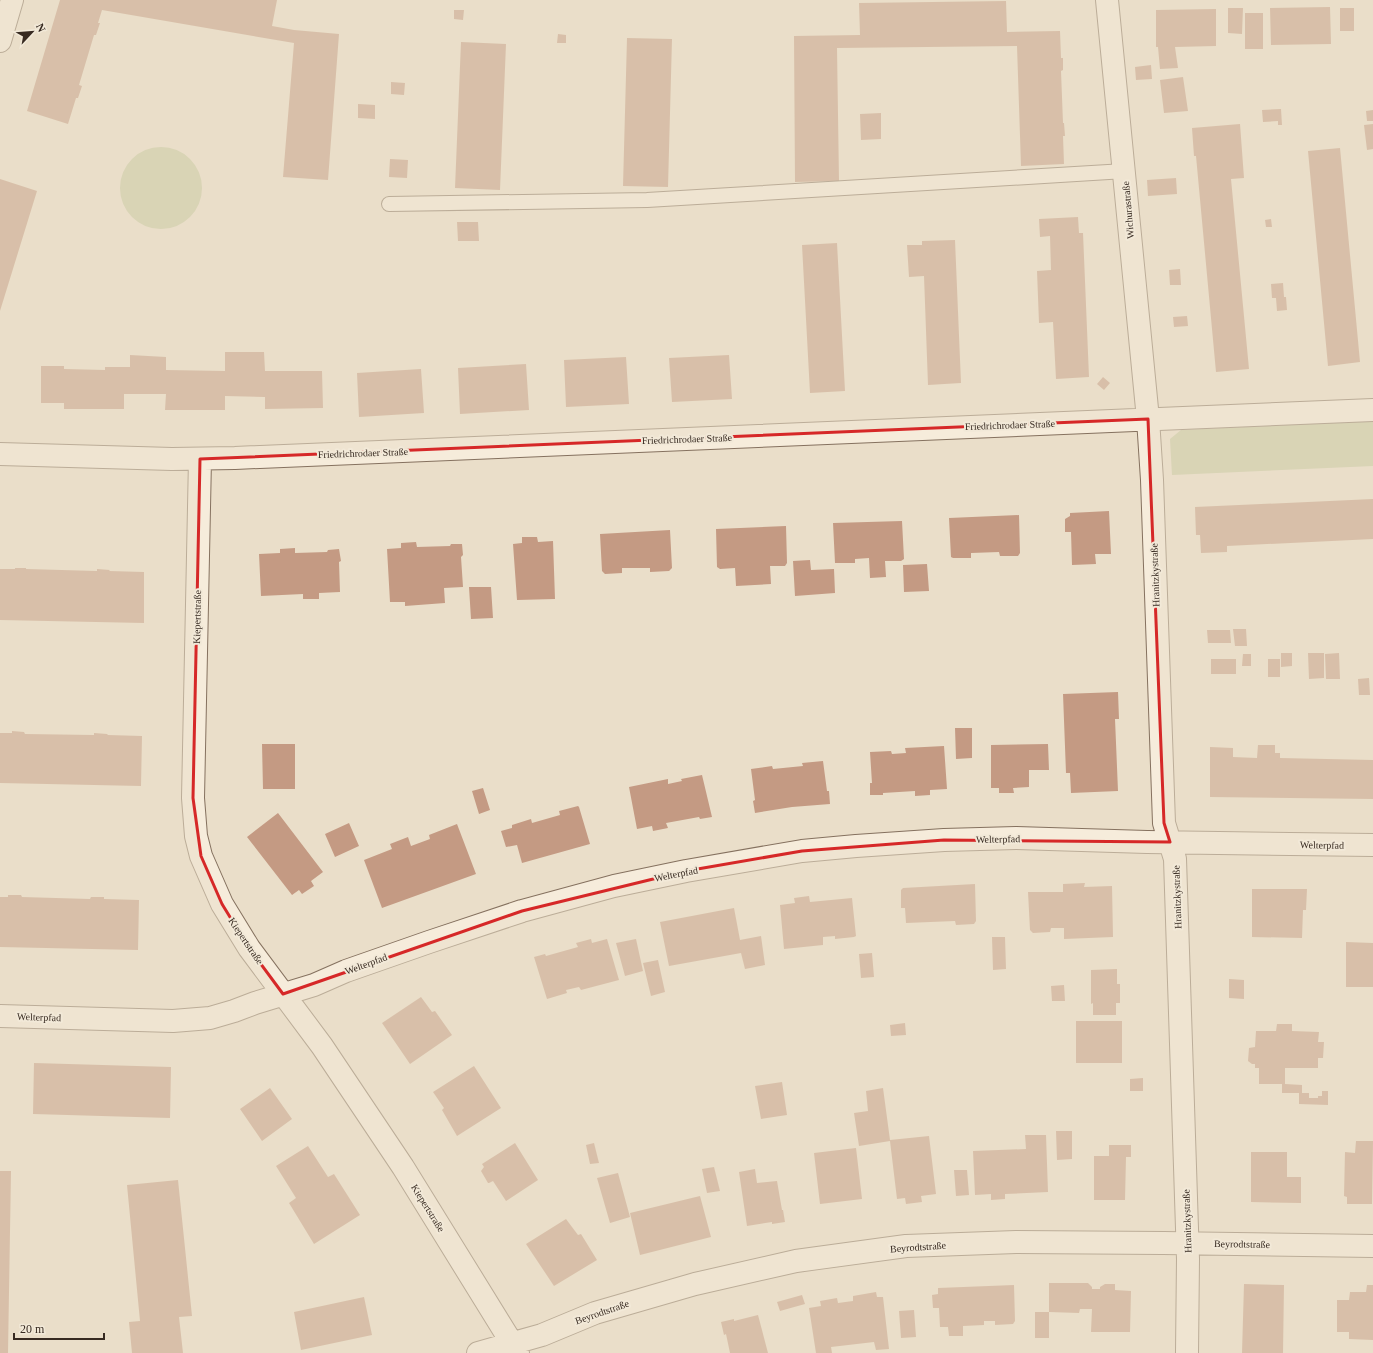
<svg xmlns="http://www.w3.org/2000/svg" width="1373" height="1353" font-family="'Times New Roman',serif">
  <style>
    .green { fill: #c5c79e }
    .building { fill: #c49a83 }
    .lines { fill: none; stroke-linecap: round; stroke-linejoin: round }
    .service-casing { stroke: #85715f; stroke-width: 16 }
    .minor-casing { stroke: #85715f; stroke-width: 24 }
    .service { stroke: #f6ecdb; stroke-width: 14 }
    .minor { stroke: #f6ecdb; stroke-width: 22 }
    .marked { fill: none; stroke: #d62828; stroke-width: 3; stroke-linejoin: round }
    .labels { text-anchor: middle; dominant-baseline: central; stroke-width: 4; stroke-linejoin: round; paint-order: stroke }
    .street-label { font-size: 10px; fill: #372a21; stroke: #f2e9d8 }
  </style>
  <rect width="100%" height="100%" fill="#eadec9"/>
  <!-- green -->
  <path class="green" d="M120 188a41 41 0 1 1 82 0a41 41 0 1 1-82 0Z
    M1373 421V466L1172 475 1170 439 1181 430Z"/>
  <!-- building -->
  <path class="building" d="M60 0H277L272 26 294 30 339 34 328 180 283 177 294 43 102 10 98 23H100L96 35H94L79 85 82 86 78 98H76L68 124 27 111Z
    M1006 1 1007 32 1060 31 1061 58H1063V70L1061 71 1063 123H1064L1065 136H1063L1064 164 1021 166 1017 46 837 48 839 181 795 182 794 36 860 35 859 3Z
    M1330 7 1331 44 1271 45 1270 8Z
    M1228 8H1243L1242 34 1228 33Z
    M1340 8H1354V31H1340Z
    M1216 9V46L1175 47 1178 68 1160 69 1158 47H1156V10Z
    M454 10H464L463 20 454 19Z
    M1245 13H1263V49H1245Z
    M558 34 566 35V43H557Z
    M627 38 672 39 668 187 623 186Z
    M461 42 506 44 500 190 455 188Z
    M1151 65 1152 79 1136 80 1135 67Z
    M1183 77 1188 111 1164 113 1160 80Z
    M391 82 405 83 404 95 391 94Z
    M358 104 375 105V119L358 118Z
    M1281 109 1282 125H1278V121L1263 122 1262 110Z
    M1373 110V121H1367L1366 111Z
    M881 113V139L861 140 860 114Z
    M1240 124 1244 178 1231 179 1249 369 1216 372 1196 156H1194L1192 128Z
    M1373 124V149L1367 150 1364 125Z
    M1340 148 1360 362 1328 366 1308 151Z
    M390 159 408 160 407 178 389 177Z
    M1176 178 1177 194 1148 196 1147 180Z
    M0 179 37 191 0 311Z
    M1078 217 1079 233H1083L1089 377 1056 379 1053 322 1039 323 1037 271 1051 270 1050 236 1040 237 1039 219Z
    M1271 219 1272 227H1266L1265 220Z
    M457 222H478L479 241H458Z
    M955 240 961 383 928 385 924 276 909 277 907 245H922V241Z
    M837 243 845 391 810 393 802 245Z
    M1180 269 1181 285H1170L1169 270Z
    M1283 283 1284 297H1286L1287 310 1277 311 1276 298H1272L1271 284Z
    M1187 316 1188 326 1174 327 1173 317Z
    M225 352H264L265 371H322L323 408 265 409V397L225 396V410H165L166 394H124V409H64V403H41V366H64V369L105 370V367H130V355L166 357V370L225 371Z
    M729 355 732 399 672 402 669 358Z
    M626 357 629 404 566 407 564 360Z
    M526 364 529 410 460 414 458 368Z
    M421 369 424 413 359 417 357 373Z
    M1103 377 1110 383 1104 390 1097 384Z
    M1373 499V539L1227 546V552L1201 553 1200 535H1196L1195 507Z
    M1109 511 1111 554H1095L1096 564 1072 565 1071 532H1065V519L1070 516V513Z
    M1019 515 1020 553 1018 556H1000L999 552 971 553V558H953L951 557 949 518Z
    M902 521 904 559 901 561H885L886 577 870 578 869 558 855 559V563H835L833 523Z
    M786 526 787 563 785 566H770L771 584 736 586 735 568 720 569 717 567 716 529Z
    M670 530 672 568 669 571 650 572V568H622V573L605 574 602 571 600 534Z
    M522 537H537L538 542 553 541 555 599 517 600 513 544 522 543Z
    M416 542 417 547 450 546 451 544H462L463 555 461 557 463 587 444 588 445 603 405 606V602H390L387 549 401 548V543Z
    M295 548V553L327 552 328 550 339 549 341 561 339 562 340 592 319 593V599H303V594L261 596 259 554 280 553V549Z
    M810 560 811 570 834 569 835 593 795 596 793 561Z
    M927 564 929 591 904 592 903 565Z
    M15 568H26V569L97 571V569L110 570 109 571 144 572V623L0 620V569H15Z
    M469 587H491L493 618 471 619Z
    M1233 629H1246L1247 646H1235Z
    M1207 630H1230L1231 643H1208Z
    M1281 653H1292V666L1281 667Z
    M1308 653H1324V678L1309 679Z
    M1339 653 1340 679H1326L1325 654Z
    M1243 654H1251V666H1242Z
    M1211 659H1236V674H1211Z
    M1268 659H1280V677H1268Z
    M1369 678 1370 695H1359L1358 679Z
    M1118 692 1119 719H1115L1118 791 1071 793 1070 773H1066L1063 694Z
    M955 728H972V758L956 759Z
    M12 731 24 732 25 734 94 735V733L107 734 108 735 142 736 141 786 0 783V733H12Z
    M262 744H295V789H263Z
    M1048 744 1049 770H1029V787L1013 788 1014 793H999V788H991V745Z
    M1258 745H1275V753H1280V758L1373 760V799L1210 797V747L1233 748V757L1257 758Z
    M944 746 947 789 930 790V795L915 796V791L883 793V795H870V783H872L870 752 891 751 892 754 906 753 905 748Z
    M823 761 827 791H829L830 804 792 807 755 813 753 801 755 800 751 769 772 766 773 769 803 766 802 763Z
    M702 775 712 817 700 819 699 817 666 823 668 828 653 831 652 826 637 829 629 787 668 779V784L682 781 681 779Z
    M483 788 490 810 479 814 472 791Z
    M578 806 579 807 590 844 522 863 517 845 506 847 501 831 512 828V825L531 819 532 823 560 815 559 811Z
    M278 813 323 872 311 881 314 886 302 894 299 890 292 895 247 837Z
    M349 823 359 846 335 857 325 834Z
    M457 824 476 874 382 908 364 860 392 849 390 844 408 837 411 846 430 839 429 835Z
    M1085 883 1084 887 1112 886 1113 937 1064 939V928H1051L1050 932 1033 933 1030 930 1028 892H1063V884Z
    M975 884 976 921 974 924 956 925 955 921 906 923 905 908H901V890L903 888Z
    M1252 889H1307L1306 910H1303L1302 938 1252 937Z
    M8 895H21L22 897 90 899 91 897H104V899L139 900 138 950 0 947V897H8Z
    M809 896 810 902 852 898 856 936 854 937 835 939V936L823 937V945L784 949 780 905 795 903 794 898Z
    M734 908 740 940 761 936 765 965 745 969 741 953 669 966 660 922Z
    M992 937H1005L1006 969 993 970Z
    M591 939 592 943 607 939 619 980 581 990 579 987 566 990 567 993 547 999 534 957 545 954 546 956 578 947 576 943Z
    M636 939 643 971 625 976 616 943Z
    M1346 942 1373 943V987H1346Z
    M872 953 874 977 861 978 859 954Z
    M658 960 665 992 651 996 643 963Z
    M1117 969V984H1120V1003H1116V1015H1093V1003L1091 1004V970Z
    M1229 979 1244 980V999L1229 998Z
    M1064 985 1065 1001H1052L1051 986Z
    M421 997 432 1012 435 1011 452 1035 410 1064 382 1023Z
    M1076 1021H1122V1063H1076Z
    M905 1023 906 1035 891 1036 890 1025Z
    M1277 1024H1292V1031L1319 1032 1318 1042H1324L1323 1058H1318V1068H1285V1084L1302 1085V1093H1309V1098H1318V1096H1322V1091H1328V1105L1299 1104V1093H1282V1084H1259V1068H1255V1064H1252L1248 1061 1249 1048 1255 1047 1256 1031H1276Z
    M34 1063 171 1067 170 1118 33 1114Z
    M474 1066 501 1108 457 1136 442 1110 444 1108 433 1092Z
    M1143 1078V1091H1130V1079Z
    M782 1082 787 1115 761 1119 755 1086Z
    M270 1088 292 1119 262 1141 240 1109Z
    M883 1088 890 1140 929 1136 936 1194 921 1196 922 1202 906 1204 905 1198 897 1199 890 1141 859 1146 854 1113 868 1111 866 1091Z
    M1056 1131H1072V1159L1057 1160Z
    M1025 1135H1046L1048 1192 1005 1194V1199L991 1200V1194L975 1195 973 1151 1026 1149Z
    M1356 1141H1373L1372 1204H1347V1197L1344 1196 1345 1152 1355 1153Z
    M515 1143 538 1180 506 1201 493 1181 489 1183H488L481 1171 484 1167 482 1164Z
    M594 1143 599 1163 590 1164 586 1145Z
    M1109 1145H1131V1157H1126L1125 1200H1094V1156H1109Z
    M308 1146 328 1177 334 1174 360 1215 314 1244 289 1203 296 1198 276 1166Z
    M856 1148 862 1199 820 1204 814 1153Z
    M1251 1152H1287V1177H1301V1203L1251 1202Z
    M714 1167 720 1191 707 1193 702 1169Z
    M755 1169 757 1183 777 1181 782 1210H783L785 1222 772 1224V1222L747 1226 739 1172Z
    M954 1170H967L969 1195 956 1196Z
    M0 1171H11L8 1353H0Z
    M618 1173 630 1217 610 1223 597 1178Z
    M178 1180 192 1316 179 1317 183 1353H132L129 1322 140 1321 127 1185Z
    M700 1196 711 1237 640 1255 630 1213Z
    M566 1219 578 1235 581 1234 597 1260 554 1286 526 1244Z
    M1049 1283H1088L1092 1287V1289H1100V1287L1105 1284H1115V1290L1131 1291 1130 1332H1091L1092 1309H1080L1079 1313 1049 1312V1338H1035V1312H1049Z
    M1244 1284 1284 1285 1283 1353H1242Z
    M1014 1285 1015 1321 1013 1324 995 1325V1321H984V1325L963 1326V1336H949L948 1327H940L939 1308H933L932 1295 938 1294V1288Z
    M1367 1285H1373V1340L1349 1339V1332H1337V1300H1349L1350 1292H1366Z
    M876 1292 877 1297H883L889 1349 876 1350 874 1342 831 1347 832 1353H816L809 1308 821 1306 820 1301 837 1298 838 1303 853 1301V1296Z
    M802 1295 805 1304 780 1311 777 1302Z
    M364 1297 372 1335 301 1350 294 1312Z
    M914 1310 916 1337 901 1338 899 1311Z
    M758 1315 768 1353H730L726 1334 724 1335 721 1322 734 1319V1321Z"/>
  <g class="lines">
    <defs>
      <path id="service" d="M389 204 647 200 1125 171"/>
      <path id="minor" d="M1107 0 1148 419 1152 480 1164 823 1175 859 1188 1259 1187 1353
        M0 41 12 0
        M0 454 172 459 235 458 1373 410
        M200 459 193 798 196 836 201 856 222 904 249 948 322 1046 403 1167 518 1353
        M0 1016 173 1021 210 1018 234 1011 255 1003 314 985 346 971 429 942 522 911 614 886 686 871 802 851 856 846 944 840 1016 838 1147 842 1373 845
        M478 1353 542 1335 595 1313 695 1284 796 1261 906 1246 1016 1242 1163 1243 1373 1246"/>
    </defs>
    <!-- service casing -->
    <use href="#service" class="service-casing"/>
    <!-- minor casing -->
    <use href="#minor" class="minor-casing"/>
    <!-- service -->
    <use href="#service" class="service"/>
    <!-- minor -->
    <use href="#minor" class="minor"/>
  </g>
  <!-- marked area -->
  <path d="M0 0H1373V1353H0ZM1148 419 1164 823 1170 842 944 840 802 851 686 871 522 911 283 994 249 948 222 904 201 856 193 798 200 459Z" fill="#eadec9" fill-opacity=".55" fill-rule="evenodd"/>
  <path class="marked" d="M1148 419 1164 823 1170 842 944 840 802 851 686 871 522 911 283 994 249 948 222 904 201 856 193 798 200 459Z"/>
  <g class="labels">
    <!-- street labels -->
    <g class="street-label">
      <text transform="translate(1128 210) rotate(-95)">Wichurastraße</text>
      <text transform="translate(1010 425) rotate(-2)">Friedrichrodaer Straße</text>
      <text transform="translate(687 439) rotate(-2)">Friedrichrodaer Straße</text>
      <text transform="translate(363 453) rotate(-2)">Friedrichrodaer Straße</text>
      <text transform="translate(1155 575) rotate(-92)">Hranitzkystraße</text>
      <text transform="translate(197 617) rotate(-89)">Kiepertstraße</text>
      <text transform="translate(998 839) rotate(-1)">Welterpfad</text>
      <text transform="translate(1322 845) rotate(1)">Welterpfad</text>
      <text transform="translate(676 874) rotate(-11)">Welterpfad</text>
      <text transform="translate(1177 897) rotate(-92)">Hranitzkystraße</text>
      <text transform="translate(246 941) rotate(56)">Kiepertstraße</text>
      <text transform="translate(366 964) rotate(-20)">Welterpfad</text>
      <text transform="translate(39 1017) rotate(2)">Welterpfad</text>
      <text transform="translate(428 1208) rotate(58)">Kiepertstraße</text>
      <text transform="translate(1187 1221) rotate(-92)">Hranitzkystraße</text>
      <text transform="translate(1242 1244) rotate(1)">Beyrodtstraße</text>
      <text transform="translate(918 1247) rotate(-4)">Beyrodtstraße</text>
      <text transform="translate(602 1312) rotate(-19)">Beyrodtstraße</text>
    </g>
  </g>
  <!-- north arrow -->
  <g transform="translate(32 32) rotate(64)" stroke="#f2e9d8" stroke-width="3" paint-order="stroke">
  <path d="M0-3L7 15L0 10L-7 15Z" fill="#372a21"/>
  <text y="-6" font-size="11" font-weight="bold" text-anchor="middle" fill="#372a21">N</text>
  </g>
  <!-- scale -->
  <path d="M14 1333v6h90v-6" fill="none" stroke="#372a21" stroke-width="2"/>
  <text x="20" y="1333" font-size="12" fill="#372a21" stroke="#f2e9d8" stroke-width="3" paint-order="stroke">20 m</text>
</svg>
